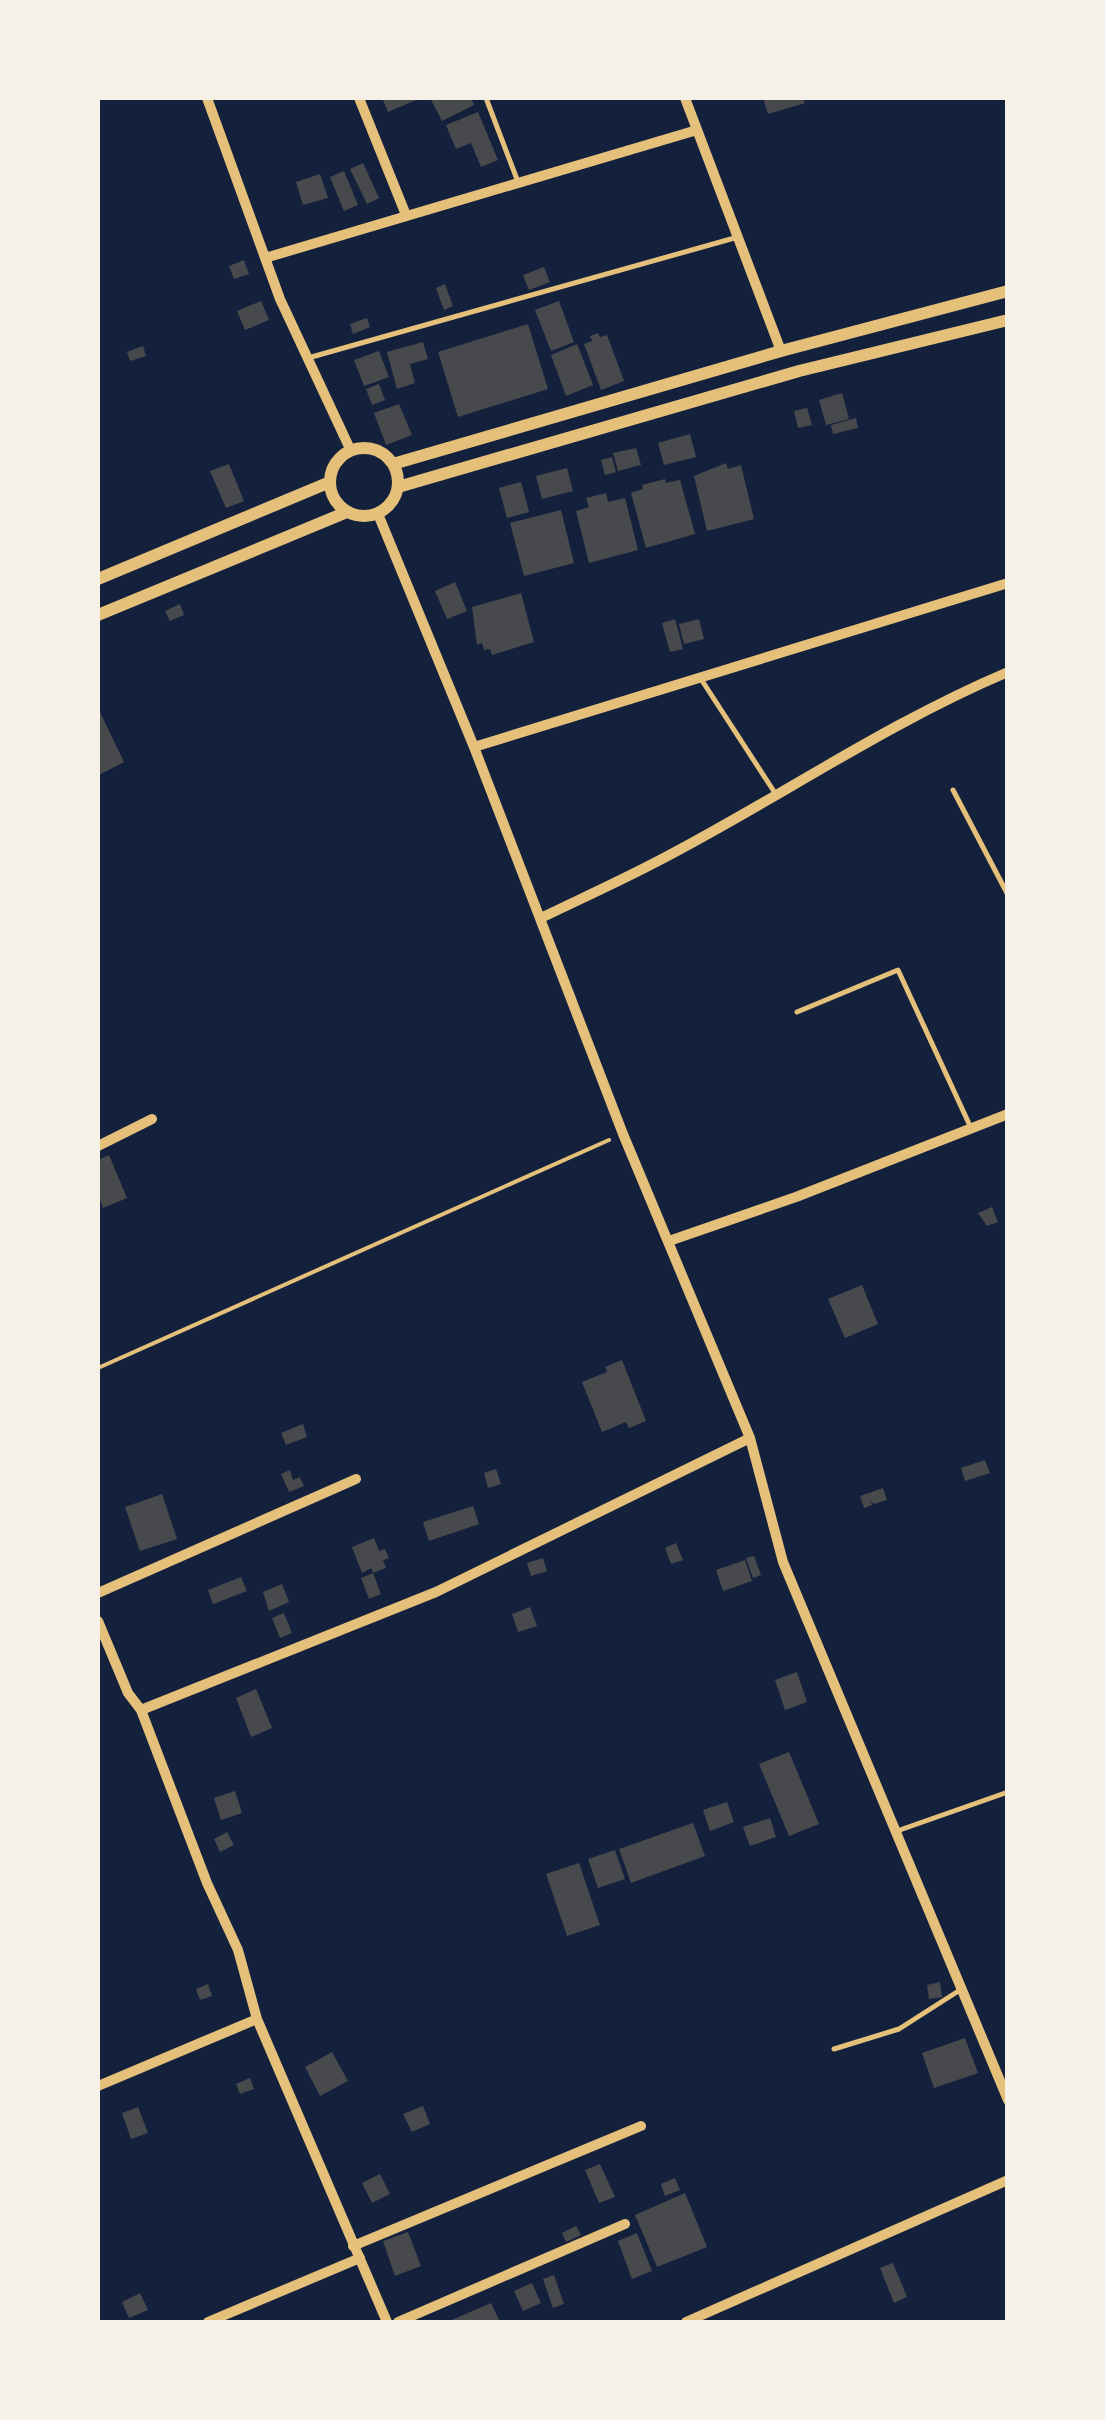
<svg xmlns="http://www.w3.org/2000/svg" width="1105" height="2420" font-family="'Nunito Sans',sans-serif">
  <style>
    .building { fill: #48494c }
    .lines { fill: none; stroke-linecap: round; stroke-linejoin: round }
    .path { stroke: #e5c07b; stroke-width: 4 }
    .service { stroke: #e5c07b; stroke-width: 5 }
    .minor { stroke: #e5c07b; stroke-width: 10 }
    .tertiary { stroke: #e5c07b; stroke-width: 12 }
  </style>
  <rect width="100%" height="100%" fill="#14213d"/>
  <!-- building -->
  <path class="building" d="M382 98H421L388 112Z
    M430 98H471L474 105 442 121Z
    M763 98H803L805 103 768 114Z
    M478 112 498 160 481 167 471 143 456 149 446 125Z
    M363 163 379 198 367 204 350 169Z
    M344 171 358 205 344 211 330 177Z
    M320 174 328 198 303 205 296 182Z
    M244 260 249 274 234 279 229 266Z
    M544 267 550 282 529 290 523 275Z
    M445 284 453 306 444 310 436 288Z
    M261 301 269 320 245 330 237 311Z
    M559 301 574 342 551 351 535 310Z
    M367 318 370 327 353 334 350 324Z
    M528 324 548 389 458 417 438 352Z
    M598 333 600 337 607 335 624 381 601 390 584 344 592 341 590 336Z
    M423 342 428 359 410 364 415 383 397 389 387 352Z
    M577 344 593 385 566 396 551 355Z
    M143 346 146 356 130 361 127 352Z
    M379 351 389 377 364 386 354 360Z
    M379 384 385 400 372 405 366 389Z
    M842 393 849 419 826 425 819 400Z
    M399 404 412 435 386 445 374 413Z
    M807 408 812 425 798 428 794 411Z
    M856 418 858 428 833 434 831 425Z
    M690 434 696 457 664 465 658 443Z
    M636 448 641 465 618 471 613 453Z
    M612 457 616 472 605 475 601 460Z
    M726 463 728 469 741 465 754 519 707 531 694 476Z
    M229 464 244 501 226 508 210 471Z
    M567 468 573 491 542 499 536 476Z
    M665 479 666 483 680 480 695 534 646 548 631 493 643 489 642 485Z
    M521 482 529 512 507 518 499 488Z
    M606 493 608 502 625 498 638 550 589 563 576 511 589 507 586 498Z
    M561 510 574 563 524 576 510 523Z
    M455 582 467 611 447 619 435 591Z
    M521 593 534 642 492 655 490 649 484 650 482 643 477 645 472 607Z
    M180 604 184 615 170 621 165 611Z
    M675 619 683 649 670 652 662 623Z
    M699 619 704 639 684 644 679 624Z
    M98 708 124 762 99 775 98 771Z
    M109 1155 127 1198 103 1208 98 1194V1160Z
    M992 1207 998 1222 987 1226 978 1213Z
    M862 1285 878 1324 845 1338 828 1299Z
    M622 1360 646 1421 629 1428 626 1422 602 1432 582 1382 607 1372 605 1367Z
    M303 1424 307 1437 286 1445 281 1433Z
    M985 1460 990 1473 965 1481 961 1468Z
    M496 1469 501 1484 488 1488 484 1473Z
    M290 1470 293 1480 300 1477 304 1486 289 1492 281 1474Z
    M883 1488 887 1500 874 1504 871 1501 872 1505 864 1508 860 1496Z
    M162 1494 177 1539 140 1551 125 1507Z
    M473 1506 479 1524 429 1541 423 1522Z
    M374 1538 379 1551 385 1549 389 1558 383 1560 386 1568 373 1573 371 1568 362 1573 352 1547Z
    M676 1543 683 1560 671 1564 665 1548Z
    M754 1556 761 1575 753 1578 746 1558Z
    M543 1558 547 1571 531 1576 527 1563Z
    M745 1560 752 1581 723 1591 716 1570Z
    M373 1573 381 1594 369 1599 361 1578Z
    M241 1577 247 1591 213 1604 208 1590Z
    M282 1584 289 1602 269 1611 263 1592Z
    M530 1607 537 1626 518 1632 512 1614Z
    M284 1613 292 1633 280 1638 272 1618Z
    M797 1672 807 1702 785 1710 775 1680Z
    M256 1689 272 1728 251 1737 236 1698Z
    M789 1752 819 1824 789 1836 759 1764Z
    M235 1791 242 1813 221 1820 214 1798Z
    M727 1802 734 1822 710 1831 703 1810Z
    M770 1818 776 1837 750 1846 743 1827Z
    M693 1823 705 1856 631 1883 619 1849Z
    M227 1832 234 1845 220 1852 214 1839Z
    M615 1850 625 1879 598 1888 588 1859Z
    M579 1863 600 1925 567 1936 546 1874Z
    M940 1982 942 1997 929 1999 927 1985Z
    M208 1984 212 1996 200 2000 196 1989Z
    M965 2038 978 2073 934 2088 922 2053Z
    M332 2052 348 2081 320 2096 305 2067Z
    M250 2078 254 2089 240 2094 236 2084Z
    M423 2106 430 2124 412 2132 403 2114Z
    M138 2107 148 2133 131 2139 122 2113Z
    M600 2164 615 2197 599 2203 585 2170Z
    M380 2174 390 2194 372 2203 362 2183Z
    M675 2178 680 2190 665 2196 661 2184Z
    M685 2193 707 2247 657 2267 635 2215Z
    M576 2226 581 2235 566 2242 562 2233Z
    M408 2232 421 2266 395 2276 383 2241Z
    M637 2233 652 2271 632 2279 618 2241Z
    M893 2263 907 2297 894 2303 880 2268Z
    M554 2275 564 2304 553 2308 543 2279Z
    M532 2283 541 2303 523 2311 514 2291Z
    M140 2293 148 2310 129 2318 122 2302Z
    M491 2303 500 2322H447Z"/>
  <g class="lines">
    <!-- path -->
    <path class="path" d="M98 1368 609 1140"/>
    <!-- service -->
    <path class="service" d="M486 98 518 182
      M308 358 738 237
      M701 679 775 793
      M953 790 1008 895
      M797 1012 898 970 971 1128
      M897 1831 1008 1792
      M834 2049 899 2029 960 1990"/>
    <!-- minor -->
    <path class="minor" d="M207 98 280 299 351 451
      M359 98 406 215
      M685 98 781 351
      M265 258 697 130
      M378 514 474 747 623 1134 750 1438 783 1562 1008 2100
      M474 747 1008 583
      M541 918C580 899 620 881 658 861 776 800 885 724 1008 672
      M98 1146 152 1119
      M669 1241 796 1197 1008 1114
      M98 1593 356 1479
      M98 1621 128 1693 141 1710 207 1883 238 1950 257 2019 387 2322
      M141 1710 436 1592 750 1438
      M98 2086 257 2019
      M353 2246 641 2126
      M208 2322 360 2258
      M398 2322 625 2224
      M686 2322 1008 2180"/>
    <!-- tertiary -->
    <path class="tertiary" d="M330 482a34 34 0 1 1 68 0a34 34 0 1 1-68 0Z
      M393 464 781 351 1008 291
      M398 487 799 371 1008 320
      M98 579 330 482
      M98 615 347 512"/>
  </g>
  <!-- border -->
  <rect width="1105" height="2420" fill="none" stroke="#f6f1e7" stroke-width="200"/>
</svg>
